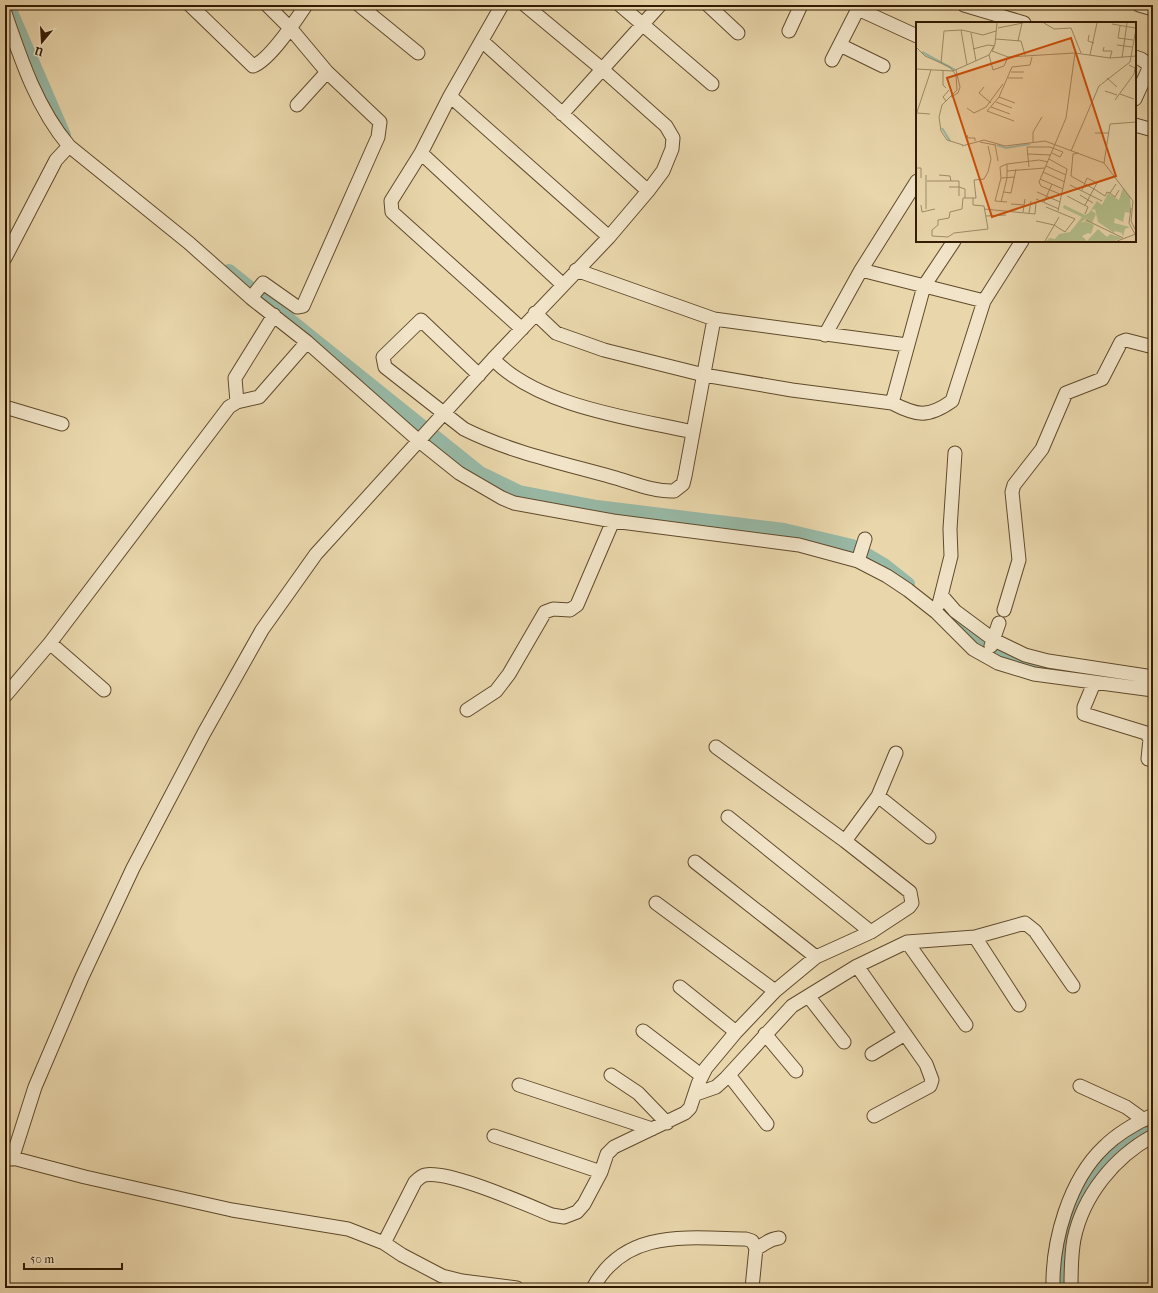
<svg xmlns="http://www.w3.org/2000/svg" width="1158" height="1293" font-family="'IM FELL French Canon',serif">
  <style>
    .lines { fill: none; stroke-linecap: round; stroke-linejoin: round }
    .canal { stroke: #98b9a6; stroke-width: 14 }
    .street-casing { stroke: #604a2b; stroke-width: 15 }
    .street { stroke: #f1e4c8; stroke-width: 13 }
    .inset-river { fill: none; stroke: #98b9a6; stroke-width: 2 }
    .inset-road { fill: none; stroke: #a08b67; stroke-width: 1 }
    .view { fill: #cd500a; fill-opacity: 0.15; stroke: #cd500a; stroke-width: 2 }
    .inset-edge { fill: none; stroke: #331b00; stroke-width: 2 }
  </style>
  <rect width="100%" height="100%" fill="#e9d6ab"/>
  <filter id="stains"><feTurbulence type="fractalNoise" baseFrequency=".005" numOctaves="4"/><feColorMatrix values="0 0 0 0 .2 0 0 0 0 .09 0 0 0 0 .02 0 0 0 .5 -.17"/></filter>
  <radialGradient id="worn" r=".72"><stop offset=".6" stop-color="#630" stop-opacity="0"/><stop offset="1" stop-color="#630" stop-opacity=".3"/></radialGradient>
  <g class="lines">
    <!-- canal -->
    <path class="canal" d="M8 5 64 135
      M229 271 480 473 519 492 597 507 784 530 852 546 884 565 908 584
      M949 618 977 641 1011 661 1081 675
      M1062 1288 1068 1229 1091 1181 1128 1140 1153 1126"/>
    <defs>
      <path id="street" d="M190 5 253 66C270 60 296 20 306 5
        M359 5 418 53
        M502 5 450 96 421 153 391 201 392 212 522 329
        M620 5 712 84
        M708 5 738 33
        M964 5 1024 23
        M1139 5 1153 9
        M858 9 917 36
        M5 13C21 60 37 108 69 146L189 243 251 298 307 342 419 441 459 473 502 498 514 503 613 521 799 545 858 561 887 576 908 590 936 612 973 649 998 663 1034 674 1153 690
        M789 31 801 5
        M482 41 648 191
        M840 45 883 66
        M1135 57 1141 59 1153 68
        M832 60 860 5
        M450 96 609 237
        M1135 99 1150 66
        M297 105 327 72
        M562 114 660 5
        M1135 125 1153 130
        M421 153 562 284
        M5 258 56 160 69 146
        M576 270 714 319 907 345
        M861 270 984 301
        M251 298 263 283 297 307 303 306 378 137 380 122 327 72 291 29 267 5
        M535 313 556 333 604 350 704 375 792 390 892 403 924 286 954 241
        M825 335 861 270 917 181
        M493 359C538 406 630 418 693 432
        M479 375 421 320 383 357 385 367 464 429C510 452 562 463 612 477 631 482 654 492 674 491L683 484 685 476 714 319
        M237 402 235 378 274 315
        M892 403C917 416 928 418 952 401L984 301 1022 241
        M5 407 62 424
        M858 561 865 539
        M942 596 955 611 994 640 1025 655 1048 661 1153 677
        M939 604 951 556 950 529 955 453
        M1004 610 1019 560 1012 492 1014 485 1042 449 1066 393 1102 379 1121 342 1126 340 1153 347
        M50 643 104 690
        M991 646 999 623
        M1094 683 1084 707V714L1146 733 1150 739 1148 759
        M5 696 50 643 229 407 237 402 259 397 307 342
        M467 710 496 691 509 674 545 612 553 609 570 610 577 605 613 521
        M878 796 929 837
        M728 817 871 932
        M845 841 878 796 896 753
        M695 862 816 957
        M656 903 775 991
        M975 937 1019 1005
        M907 942 966 1025
        M857 966 926 1064 932 1080 930 1086 874 1116
        M680 987 736 1032
        M809 997 844 1042
        M643 1031 702 1076
        M765 1034 796 1071
        M872 1054 905 1034
        M611 1075 638 1093 667 1123
        M729 1075 767 1124
        M519 1085 652 1129
        M1080 1086 1126 1107 1144 1120
        M696 1094 716 1087 726 1078 792 1006 857 966 907 942 975 937 1025 923 1035 931 1073 986
        M494 1136 601 1172
        M5 1156 85 1177 232 1210 348 1229 384 1243 402 1255 442 1276 462 1281 517 1288
        M12 1159 35 1087 82 977 133 868 204 733 262 630 316 554 493 359 609 237 648 191 663 171 672 149 673 138 666 126 602 69 525 5
        M384 1243 415 1182C418 1179 421 1176 425 1175 449 1170 525 1204 552 1215L564 1217 577 1212 584 1204 601 1172 607 1154 614 1147 685 1113 690 1108 698 1084 706 1068 736 1032 775 991 816 957 871 932 909 907 912 903 910 892 845 841 716 747
        M756 1248C766 1245 767 1239 779 1238
        M593 1288C625 1228 688 1238 746 1239L752 1241 756 1248 752 1288
        M1053 1288C1052 1241 1069 1180 1104 1147 1117 1134 1136 1123 1153 1115
        M1071 1288C1071 1272 1071 1255 1074 1239 1083 1196 1114 1157 1153 1136"/>
    </defs>
    <!-- street casing -->
    <use href="#street" class="street-casing"/>
    <!-- street -->
    <use href="#street" class="street"/>
  </g>
  <!-- overview -->
  <g transform="translate(916 22)">
    <rect width="220" height="220" fill="#e9d6ab"/>
    <path d="M207 166 214 175 215 186 214 191 209 190 207 200 199 196 198 201 214 205 209 207 207 215 206 211 199 209 198 211 182 200 179 187 175 188 180 192 176 201 169 198 172 194 165 201 170 199 178 203 175 212 172 211 166 214 171 219 182 207 191 215 194 212 206 216 199 219H130L134 216 139 217 143 212 154 210 166 195 147 186 148 183 169 193 173 191 181 179 186 183 192 171 203 178Z" fill="#b3be8b"/>
    <path class="inset-river" d="M6 30 39 48M26 106 34 119M81 123 90 126 114 122"/>
    <path class="inset-road" d="M128 1 138 7 155 6 165 31M196 2 219 6M204 4 202 16 217 18M82 6 107 1M45 8 51 43M55 11 60 39M173 13 172 19 178 21M80 17 105 19 109 33M102 19 106 1M201 23 216 25M0 25 9 34 34 45 40 53 41 68 26 83 23 95 25 109 31 118 47 123M78 25 76 29 92 35 159 31 194 36 220 34M188 25 187 29H196L194 36M57 27 72 23 79 24M73 33 77 48 88 44 92 35M174 33 181 1M206 36 211 1M25 41 28 9 46 8 67 13 80 9M0 47 37 49 73 33 79 22 81 1M27 49V63L30 66M95 50H108M92 56H107M191 56 201 65M68 65 63 71 75 81M189 69 201 73M204 72 218 77M35 75 42 71 44 65 40 48M83 75 99 81M199 78 218 52 219 46 213 43M30 79 27 75 33 68M80 80 96 86M75 85 94 92M51 86 58 91 70 85 87 62M1 91 14 92M0 93 15 48M98 99 71 89 83 75 96 45 114 43 116 35M179 111H193M51 113 52 116H59V119M64 120 79 123M117 120V110L126 95M79 122 82 139M46 124 68 118 89 124 129 119 188 141 217 179 215 199 220 209M155 129 183 64 214 40 220 7M163 131 157 132 155 154 178 167M111 132 135 133M133 137 151 147 142 189M188 141 194 102 220 100M91 142 84 145 85 156 79 179 91 180M130 144 150 153M113 145 111 125H134L147 130 144 135 136 131M91 149 129 146M127 150 149 160M10 153V187M23 153 34 154 35 159M0 156V146H5V156M85 156 99 155M124 157 147 167M11 159H43V165L49 167V176M154 163 186 179M33 165H43V174M178 167 189 174 191 170 194 171 200 162M166 168 171 156 181 161 169 183M88 170 95 171 100 147M121 170 144 180M194 171 199 175 203 168M146 173 125 164 123 160 150 96 159 31M164 173 177 181M151 174 172 185 169 192M57 176V183L68 184 72 207 38 211 32 215 16 214V208L22 203V198L33 196 34 190 46 187 47 176H60L58 158 68 157 72 150 75 137 72 124M120 177 143 187M85 180 91 156V142L123 138 132 140M128 180 136 162M95 182 108 183M5 183 6 190 19 187M215 186 213 201 220 214M68 187 119 192 120 180M107 190 109 177M113 191 115 179M70 194 90 193M170 198 207 216M120 199 138 203 149 210 159 197 130 185M129 219 143 195M201 219 220 212"/>
    <path class="view" d="M155 16 200 154 76 195 31 56Z"/>
    <rect width="220" height="220" class="inset-edge"/>
  </g>
  <!-- margin -->
  <rect width="1158" height="1293" fill="none" stroke="#e9d6ab" stroke-width="20"/>
  <rect x="6" y="6" width="1146" height="1281" fill="none" stroke="#331b00" stroke-width="2"/>
  <rect x="10" y="10" width="1138" height="1273" fill="none" stroke="#331b00"/>
  <!-- north arrow -->
  <g transform="translate(42 42) rotate(198)" stroke="#f1e4c8" stroke-width="3" paint-order="stroke">
  <path d="M0-3L7 15L0 10L-7 15Z" fill="#331b00"/>
  <text y="-6" font-size="11" font-weight="bold" text-anchor="middle" fill="#331b00">U</text>
  </g>
  <!-- scale -->
  <path d="M24 1263v6h98v-6" fill="none" stroke="#331b00" stroke-width="2"/>
  <text x="30" y="1263" font-size="12" fill="#331b00" stroke="#f1e4c8" stroke-width="3" paint-order="stroke">50 m</text>
  <rect width="100%" height="100%" filter="url(#stains)"/>
  <rect width="100%" height="100%" fill="url(#worn)"/>
</svg>
